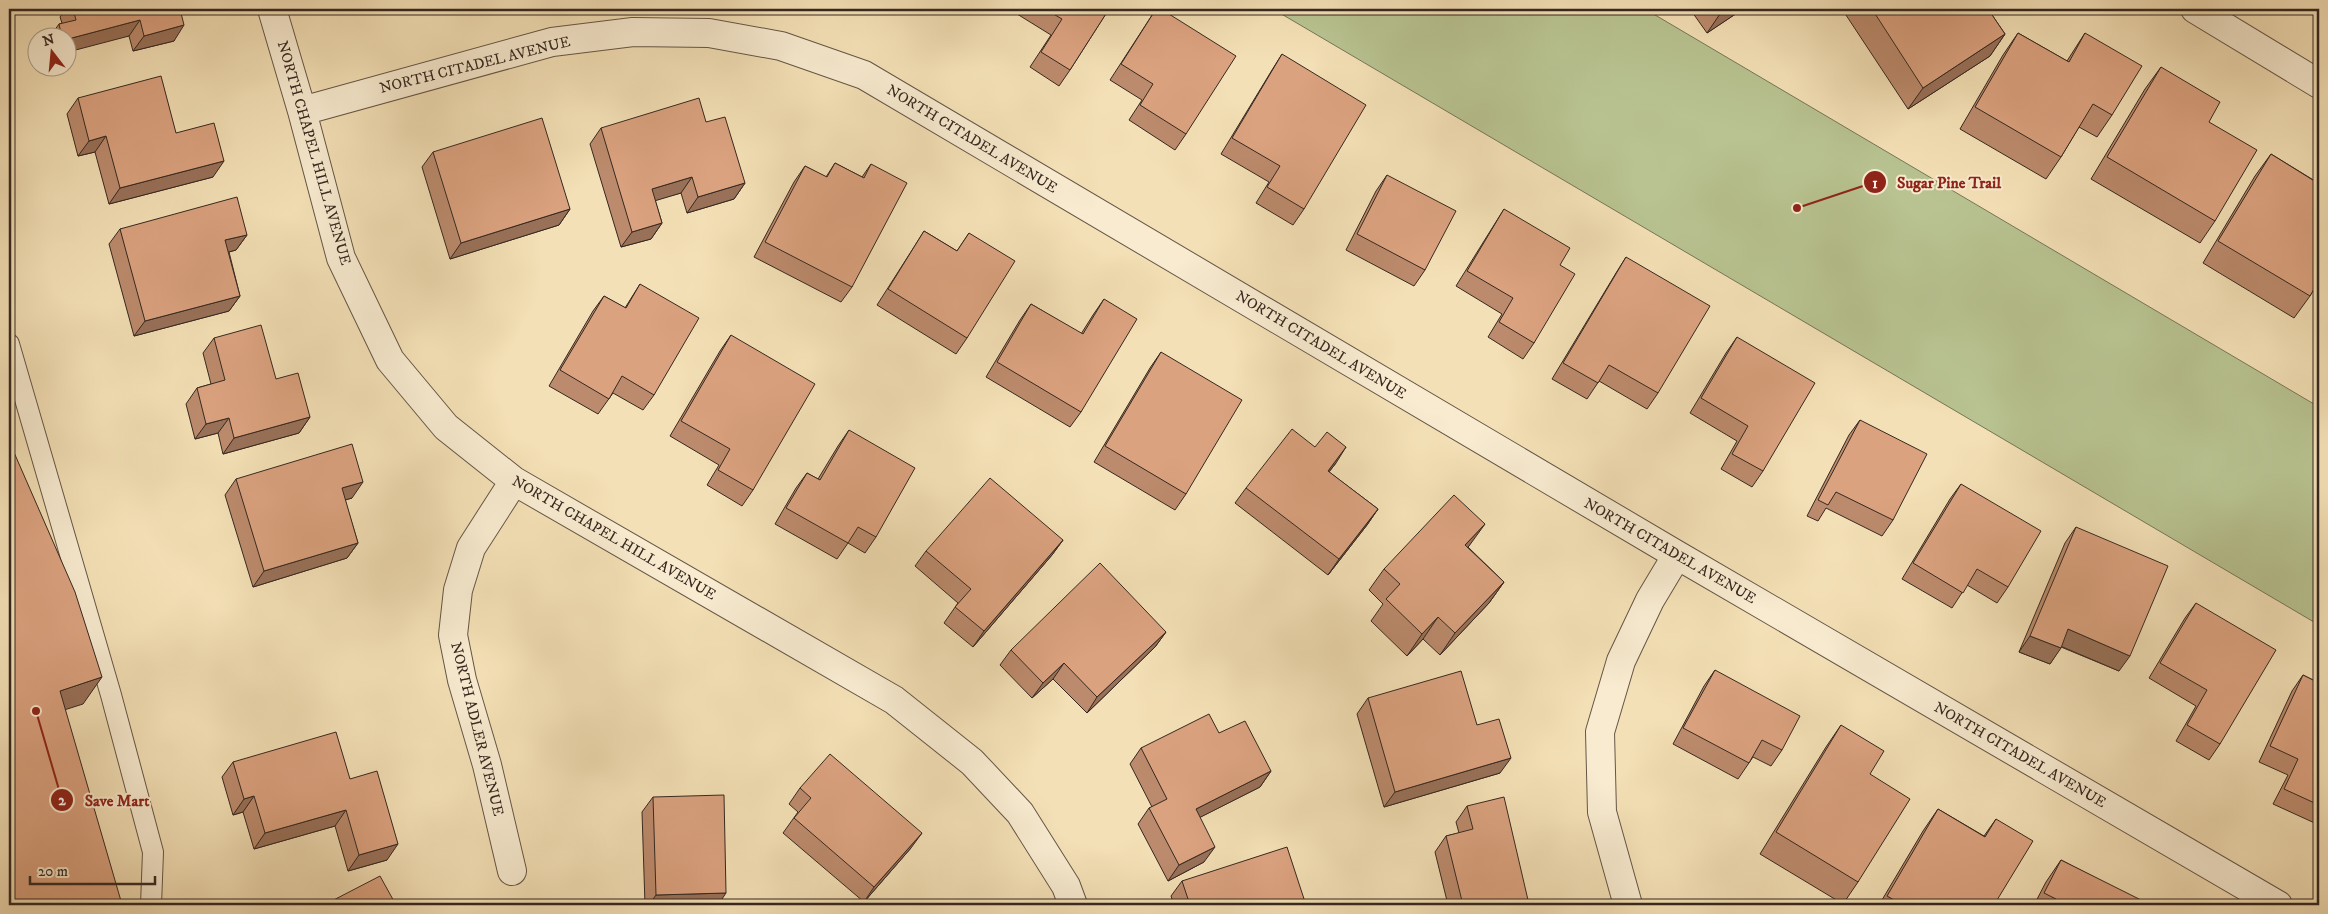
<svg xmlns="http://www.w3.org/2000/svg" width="2328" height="914" font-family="'IM FELL DW Pica',serif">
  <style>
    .green { fill: #b8c391; stroke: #767658 }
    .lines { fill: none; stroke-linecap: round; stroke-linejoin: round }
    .lane-casing { stroke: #655646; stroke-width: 22 }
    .street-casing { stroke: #655646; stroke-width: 30 }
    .lane { stroke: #f8ebd0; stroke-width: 20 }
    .street { stroke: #f8ebd0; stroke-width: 28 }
    .wall { fill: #bc8b6d; stroke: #352820 }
    .shaded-wall { fill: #997159; stroke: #352820 }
    .building { fill: #dba27f; stroke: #352820 }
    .labels { text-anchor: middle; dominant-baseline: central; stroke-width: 4; stroke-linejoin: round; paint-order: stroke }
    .street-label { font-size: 15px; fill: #352820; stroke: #f8ebd0 }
    .leader { fill: none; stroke: #8f2418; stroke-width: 2 }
    .callout-dot { fill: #8f2418; stroke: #f8ebd0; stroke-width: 2 }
    .mark-label { font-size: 15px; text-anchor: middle; font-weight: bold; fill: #fff }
    .callout-label { font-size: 16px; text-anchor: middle; font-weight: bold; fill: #8f2418; stroke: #f8ebd0; stroke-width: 4; stroke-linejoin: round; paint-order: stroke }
  </style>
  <rect width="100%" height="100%" fill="#f4e0b6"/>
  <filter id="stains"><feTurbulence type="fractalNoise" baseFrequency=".004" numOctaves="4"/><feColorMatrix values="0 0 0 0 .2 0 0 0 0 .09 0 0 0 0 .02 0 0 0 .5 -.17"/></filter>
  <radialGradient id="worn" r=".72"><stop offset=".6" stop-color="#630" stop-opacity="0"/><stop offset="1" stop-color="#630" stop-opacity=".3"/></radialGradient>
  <!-- green -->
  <path class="green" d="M1273 9H1645L2319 407V625Z"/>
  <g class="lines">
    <defs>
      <path id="lane" d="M9 344 111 695 153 852 151 905"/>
      <path id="street" d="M272 9 302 111 341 258 390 360 446 427 514 481 894 700 972 762 1020 813 1066 886 1073 905
        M2195 9 2319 84
        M302 111 552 42 633 32 709 33 781 46 864 75 1677 555 2278 905
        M512 871 487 765 462 680 453 635 458 590 471 548 514 481
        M1628 905 1602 812 1600 732 1621 661 1650 600 1677 555"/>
    </defs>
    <!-- lane casing -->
    <use href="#lane" class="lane-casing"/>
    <!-- street casing -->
    <use href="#street" class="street-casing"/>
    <!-- lane -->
    <use href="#lane" class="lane"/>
    <!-- street -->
    <use href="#street" class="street"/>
  </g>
  <!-- wall -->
  <path class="wall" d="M66 9H180L174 41 133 51 129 36 49 38 59 24 62 23 60 17Z
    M1009 9H1109L1070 70 1059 86 1030 67 1051 35Z
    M1156 9 1186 134 1175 150 1129 120 1142 100 1110 80Z
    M1690 9H1743L1707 33Z
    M1842 9H1988L2005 34 1990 56 1908 109Z
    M2018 33 2067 61 2085 33 2112 115 2097 137 2079 127 2061 157 2046 179 1960 129 2003 55Z
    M1282 54 1304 209 1293 225 1256 203 1269 182 1221 154 1272 70Z
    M2161 67 2209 122 2215 221 2200 243 2091 179 2145 89Z
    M78 98 176 133 213 177 109 204 95 152 78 156 67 114Z
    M601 128 745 183 734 199 687 213 681 193 655 200 662 223 651 239 621 247 590 144Z
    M433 152 570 209 559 225 450 259 422 167Z
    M2271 154 2315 181 2319 174V280L2310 296 2294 318 2203 263 2255 176Z
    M835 163 862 177 871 164 852 287 841 302 754 257 794 182 805 166 826 177Z
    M1387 175 1425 270 1414 286 1346 250 1376 191Z
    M1504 209 1560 265 1534 343 1523 359 1488 337 1502 314 1456 286 1494 225Z
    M120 229 247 235 236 250 229 252 240 296 229 311 134 336 109 244Z
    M924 231 957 251 969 233 967 338 956 354 877 305 914 247Z
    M1626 257 1658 393 1647 409 1599 381 1587 399 1552 379 1616 273Z
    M640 284 654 395 643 410 613 393 598 414 549 386 593 311 604 296 625 308Z
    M1104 299 1081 412 1070 427 986 377 1020 320 1031 304 1081 334 1093 315Z
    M731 335 753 490 742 506 707 485 719 465 670 436 720 351Z
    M1737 337 1763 471 1752 487 1721 469 1737 441 1690 413 1726 353Z
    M214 338 276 379 310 417 299 433 223 454 218 433 195 439 186 404 197 388 211 384 203 353Z
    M1161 352 1186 494 1175 510 1094 462 1150 368Z
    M1860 420 1893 520 1882 536 1826 508 1818 521 1807 516 1849 435Z
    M849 430 876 537 865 553 848 543 837 559 775 524 796 488 807 473 818 479 838 446Z
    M1336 463 1329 472 1378 509 1367 525 1328 575 1235 503 1246 488Z
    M236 479 352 498 345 500 358 543 347 558 253 587 225 495Z
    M1961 484 2008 587 1997 603 1967 585 1952 608 1902 579 1950 499Z
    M2076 527 2119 671 2061 647 2050 664 2019 652 2065 543Z
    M1063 540 1052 555 973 647 944 623 958 603 915 566 926 551Z
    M1469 546 1468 547 1504 582 1489 603 1440 655 1423 639 1407 656 1371 621 1383 604 1369 590 1384 569Z
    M2196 603 2220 744 2209 760 2176 741 2196 706 2149 678 2185 618Z
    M1166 632 1155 647 1087 713 1053 679 1032 698 1000 665 1011 650Z
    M1715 670 1782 750 1771 766 1753 757 1738 779 1673 744 1704 686Z
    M2303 675 2319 683V825L2273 804 2288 775 2259 762 2292 691Z
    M1368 698 1477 725 1500 773 1384 807 1357 714Z
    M1841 725 1870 774 1858 882 1843 904 1760 854 1826 747Z
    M1219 733 1271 771 1260 787 1200 817 1204 862 1168 881 1138 824 1149 808 1152 807 1130 764 1141 748Z
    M233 762 350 779 387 860 348 871 335 826 254 849 243 812 233 815 222 777Z
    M800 788 911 848 864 902 783 833 798 812 789 804Z
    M653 797 718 905H645L642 812Z
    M1467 806 1524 905H1448L1435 852 1446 836 1459 833 1456 822Z
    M1938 809 1984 836 1996 819 1994 905H1879L1923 831Z
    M2061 860 2148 905H2034L2046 882Z
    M1182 881 1306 905H1174L1171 896Z"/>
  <!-- shaded-wall -->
  <path class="shaded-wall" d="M1726 9H1743L1707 33 1722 11Z
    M140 20 129 36 68 52V39Z
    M184 25 174 41 133 51 144 36Z
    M2005 34 1990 56 1908 109 1923 88Z
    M106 136 95 152 78 156 89 141Z
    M224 161 213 177 109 204 120 188Z
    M692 177 681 193 641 205 652 189Z
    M745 183 734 199 687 213 698 197Z
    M570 209 559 225 450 259 461 243Z
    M662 223 651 239 621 247 632 232Z
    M247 235 236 250 214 256 225 240Z
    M240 296 229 311 134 336 145 321Z
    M310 417 299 433 223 454 234 438Z
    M229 418 218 433 195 439 206 424Z
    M1346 447 1336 463 1317 487 1328 471Z
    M363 482 352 498 331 504 342 488Z
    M1378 509 1367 525 1328 575 1339 559Z
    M1485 524 1469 546 1450 566 1465 545Z
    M1063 540 1052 555 973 647 984 631Z
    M358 543 347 558 253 587 264 571Z
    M1504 582 1489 603 1440 655 1455 633Z
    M1438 617 1423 639 1407 656 1422 634Z
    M2068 629 2130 656 2119 671 2058 645Z
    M1166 632 1155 647 1087 713 1097 697Z
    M2030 636 2061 648 2050 664 2019 652Z
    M1064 663 1053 679 1032 698 1043 683Z
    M102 677 83 704 42 717 60 691Z
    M1511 758 1500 773 1384 807 1395 792Z
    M1271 771 1260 787 1185 825 1196 809Z
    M254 796 243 812 233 815 244 799Z
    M346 810 335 826 254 849 265 833Z
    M922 833 911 848 864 902 874 887Z
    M398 844 387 860 348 871 359 855Z
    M1215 847 1204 862 1168 881 1179 865Z
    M726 893 718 905H649L656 895Z
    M1528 900 1524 905H1505Z
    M121 901 119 905H108Z"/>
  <!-- building -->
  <path class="building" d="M73 9H180L184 25 144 36 140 20 68 39V38H62L59 24 76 20Z
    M1045 9H1109L1070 70 1041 52 1062 19Z
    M1156 9H1161L1236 56 1186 134 1140 105 1153 84 1121 64Z
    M1872 9H1988L2005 34 1923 88Z
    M2018 33 2069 62 2085 33 2142 66 2112 115 2093 104 2061 157 1975 107Z
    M1282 54 1366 105 1304 209 1267 187 1280 166 1232 138Z
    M2161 67 2220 102 2209 122 2257 150 2215 221 2107 157Z
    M161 76 176 133 214 123 224 161 120 188 106 136 89 141 78 98Z
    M699 98 706 122 725 117 745 183 698 197 692 177 652 189 662 223 632 232 601 128Z
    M542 118 570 209 461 243 433 152Z
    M2271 154 2316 182 2319 176V280L2310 296 2218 241Z
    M835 163 864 178 871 164 907 183 852 287 765 242 805 166 827 177Z
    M1387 175 1456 211 1425 270 1357 234Z
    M237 197 247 235 225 240 240 296 145 321 120 229Z
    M1504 209 1570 248 1560 265 1575 274 1534 343 1499 322 1513 298 1467 271Z
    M924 231 957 251 969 233 1015 261 967 338 888 289Z
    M1626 257 1710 306 1658 393 1609 365 1598 383 1563 363Z
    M640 284 699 318 654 395 622 376 609 399 560 370 604 296 626 308Z
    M1104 299 1137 319 1081 412 997 362 1031 304 1083 334Z
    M261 325 276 379 298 373 310 417 234 438 229 418 206 424 197 388 225 380 214 338Z
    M731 335 815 384 753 490 718 470 730 449 681 421Z
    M1737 337 1815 383 1763 471 1732 454 1748 426 1701 398Z
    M1161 352 1242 400 1186 494 1105 446Z
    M1860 420 1927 454 1893 520 1836 492 1828 505 1818 500Z
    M1292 429 1315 447 1327 432 1346 447 1328 471 1378 509 1339 559 1246 488Z
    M849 430 915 468 876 537 858 527 848 543 786 508 807 473 820 480Z
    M9 441 75 592 102 677 60 691 121 901 108 905H9Z
    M352 444 363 482 342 488 358 543 264 571 236 479Z
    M990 478 1063 540 984 631 955 607 971 589 926 551Z
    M1961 484 2041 531 2008 587 1977 569 1963 593 1913 563Z
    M1454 495 1485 524 1465 545 1504 582 1455 633 1438 617 1422 634 1386 599 1400 584 1384 569Z
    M2076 527 2168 566 2130 656 2068 629 2061 648 2030 636Z
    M1100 563 1166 632 1097 697 1064 663 1043 683 1011 650Z
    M2196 603 2276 650 2220 744 2187 725 2207 690 2160 663Z
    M1715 670 1800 716 1782 750 1762 740 1749 763 1683 728Z
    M1461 671 1477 725 1499 719 1511 758 1395 792 1368 698Z
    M2303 675 2319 683V805L2284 789 2298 759 2270 746Z
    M1209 714 1219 733 1245 721 1271 771 1196 809 1215 847 1179 865 1149 808 1167 799 1141 748Z
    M1841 725 1884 751 1870 774 1910 799 1858 882 1776 832Z
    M336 732 350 779 377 771 398 844 359 855 346 810 265 833 254 796 244 799 233 762Z
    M830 754 922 833 874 887 794 818 811 798 800 788Z
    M724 795 726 893 656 895 653 797Z
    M1504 797 1528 900 1505 905H1463L1446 836 1473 829 1467 806Z
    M1938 809 1985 837 1996 819 2033 841 1994 905H1903L1887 896Z
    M1287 847 1306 905H1190L1182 881Z
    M2061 860 2149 904 2148 905H2054L2056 899 2044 893Z
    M380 876 396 905H324Z"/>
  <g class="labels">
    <!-- street labels -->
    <g class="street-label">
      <text transform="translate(475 65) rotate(-14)">NORTH CITADEL AVENUE</text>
      <text transform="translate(972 139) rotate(31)">NORTH CITADEL AVENUE</text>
      <text transform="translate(314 153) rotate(74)">NORTH CHAPEL HILL AVENUE</text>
      <text transform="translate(1321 345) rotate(31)">NORTH CITADEL AVENUE</text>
      <text transform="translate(614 538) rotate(30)">NORTH CHAPEL HILL AVENUE</text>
      <text transform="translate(1670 551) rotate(30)">NORTH CITADEL AVENUE</text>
      <text transform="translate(477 729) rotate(76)">NORTH ADLER AVENUE</text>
      <text transform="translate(2020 755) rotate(30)">NORTH CITADEL AVENUE</text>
    </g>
  </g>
  <!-- callouts -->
  <path class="leader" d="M1797 208L1875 182M36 711L62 800"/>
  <g class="callout-dot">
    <circle cx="1797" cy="208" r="5"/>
    <circle cx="36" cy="711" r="5"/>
    <circle cx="1875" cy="182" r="12"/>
    <circle cx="62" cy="800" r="12"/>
  </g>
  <g class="mark-label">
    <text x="1875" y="188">1</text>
    <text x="62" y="805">2</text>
  </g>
  <g class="callout-label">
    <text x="1949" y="188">Sugar Pine Trail</text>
    <text x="117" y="806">Save Mart</text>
  </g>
  <!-- margin -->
  <rect width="2328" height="914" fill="none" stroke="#f4e0b6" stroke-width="30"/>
  <rect x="10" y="10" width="2308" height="894" fill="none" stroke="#352820" stroke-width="2.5"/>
  <rect x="15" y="15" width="2298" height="884" fill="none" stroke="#352820"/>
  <!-- north arrow -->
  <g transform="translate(52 52) rotate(344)"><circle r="24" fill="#f8ebd0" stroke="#aa9d8a"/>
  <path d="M0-4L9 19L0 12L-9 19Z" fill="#8f2418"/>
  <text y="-8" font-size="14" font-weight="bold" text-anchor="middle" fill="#352820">N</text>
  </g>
  <!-- scale -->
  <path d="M30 876v8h125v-8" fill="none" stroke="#352820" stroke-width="2.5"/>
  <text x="38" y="876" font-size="15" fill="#352820" stroke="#f8ebd0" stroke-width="4" paint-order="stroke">20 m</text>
  <rect width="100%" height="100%" filter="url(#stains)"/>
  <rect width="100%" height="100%" fill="url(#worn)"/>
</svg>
